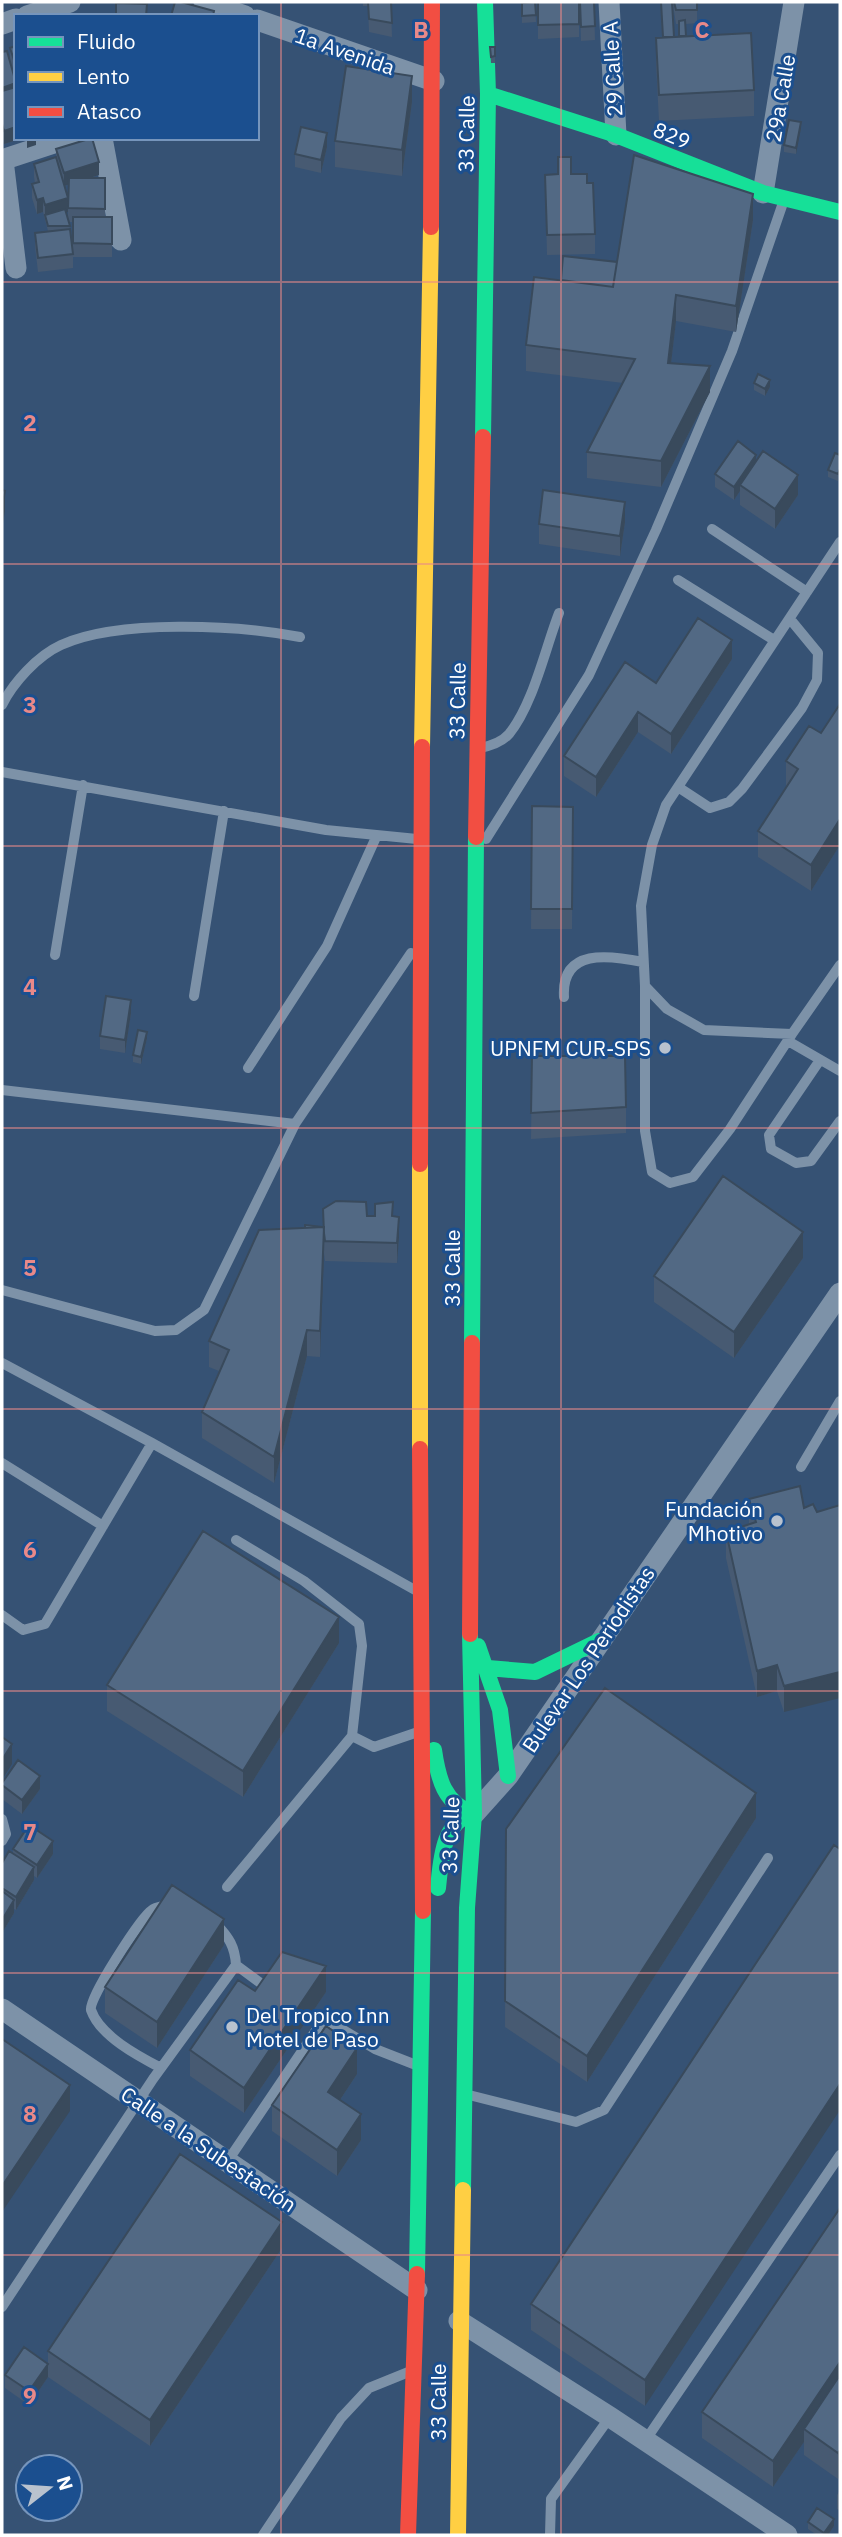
<svg xmlns="http://www.w3.org/2000/svg" width="842" height="2537" font-family="'IBM Plex Sans',sans-serif">
  <style>
    .lines { fill: none; stroke-linecap: round; stroke-linejoin: round }
    .lane { stroke: #7d92a8; stroke-width: 10 }
    .street { stroke: #7d92a8; stroke-width: 21 }
    .fast { stroke: #16e098; stroke-width: 16 }
    .slow { stroke: #ffcf43; stroke-width: 16 }
    .jam { stroke: #f24e42; stroke-width: 16 }
    .wall { fill: #475a72; fill-rule: evenodd }
    .shaded-wall { fill: #394a5c }
    .building { fill: #526984; stroke: #394a5c; stroke-width: 2 }
    .grid { fill: none; stroke: #e88989; stroke-width: 2; stroke-opacity: 0.55 }
    .poi-dot { fill: #b9c2ce; stroke: #1b4f8f; stroke-width: 2.5 }
    .labels { text-anchor: middle; dominant-baseline: central; stroke-width: 6; stroke-linejoin: round; paint-order: stroke }
    .street-label { font-size: 21px; fill: #fff; stroke: #1b4f8f }
    .poi-label { font-size: 21px; fill: #fff; stroke: #1b4f8f; text-anchor: end }
    .grid-label { font-size: 23px; text-anchor: middle; font-weight: bold; fill: #e88989; stroke: #1b4f8f; stroke-width: 6; stroke-linejoin: round; paint-order: stroke }
  </style>
  <rect width="100%" height="100%" fill="#365274"/>
  <g class="lines">
    <!-- lane -->
    <path class="lane" d="M712 529 807 592
      M840 542 666 805 652 845 641 906 645 986 667 1009 704 1030 792 1034 840 965
      M678 580 774 640
      M2 705C13 683 37 656 61 645 118 619 238 625 300 637
      M480 748C490 746 502 742 509 734 533 705 545 649 559 613
      M2 772 326 830 417 839
      M678 787 710 808 729 802 742 789 802 708 817 680 818 653 790 619
      M486 839 589 675 656 530 732 351 784 200
      M55 955 83 785
      M645 986V1131L652 1172 670 1183 693 1177 730 1129 792 1034
      M194 996 224 811
      M564 997C561 948 609 955 643 962
      M788 1041 840 1071
      M820 1060 769 1135 771 1149 796 1163 811 1161 840 1121
      M248 1068 327 946 377 835
      M2 1090 295 1124
      M2 1290 155 1331 176 1330 204 1310 295 1124 411 953
      M2 1363 152 1443 415 1590
      M2 1463 103 1526
      M801 1467 840 1401
      M236 1540 304 1581 359 1624 362 1646 352 1736 374 1747 418 1732
      M2 1615 23 1630 45 1624 152 1443
      M2 1819 6 1834 2 1841
      M227 1887 352 1736
      M236 1965 270 1990
      M161 2068C138 2056 100 2036 91 2010 88 1999 141 1917 152 1910 155 1907 164 1906 168 1905
      M469 2095 576 2122 604 2110 768 1858
      M227 2162 321 2023 330 2022 375 2049 416 2065
      M2 2307 153 2079 236 1965C235 1947 229 1937 216 1924
      M645 2441 840 2155
      M263 2535 341 2418 369 2388 411 2371
      M550 2535 551 2499 610 2417"/>
    <!-- street -->
    <path class="street" d="M204 2 245 16
      M609 2 616 135
      M27 16 70 2
      M257 20 434 81
      M2 24 16 19
      M102 138 121 240
      M2 160 69 138
      M3 160 16 268
      M763 193 794 2
      M474 1814 508 1776 840 1293
      M2 2009 417 2290
      M459 2321 610 2417 787 2535"/>
    <!-- fast -->
    <path class="fast" d="M488 94 616 135 763 193 840 212
      M483 437 488 94 485 2
      M472 1343 476 837
      M478 1646 500 1710 508 1776
      M488 1668 535 1672 599 1641
      M434 1750C438 1778 444 1804 474 1814
      M438 1888C441 1861 442 1820 474 1814
      M463 2190 467 1908 474 1814 470 1634
      M417 2274 423 1911"/>
    <!-- slow -->
    <path class="slow" d="M422 747 431 227
      M420 1164V1449
      M458 2535 463 2190"/>
    <!-- jam -->
    <path class="jam" d="M431 227 432 2
      M476 837 483 437
      M420 1164 422 747
      M420 1449 423 1911
      M470 1634 472 1343
      M408 2535 417 2274"/>
  </g>
  <!-- wall -->
  <path class="wall" d="M363 2H406V3L391 4 392 37 369 32 368 6H363Z
    M535 2 536 22 522 23V3Z
    M538 2H579V37L538 39Z
    M580 2H594L595 40 581 41Z
    M661 2H697V23L686 24V36L754 90V116L659 121 656 64V38L662 37ZM673 5 676 24H679V37H674Z
    M699 2H762L699 4Z
    M16 46V79L10 61V48Z
    M490 47H495V63H491Z
    M2 52 16 138H23L4 144 2 138Z
    M412 102 402 176 335 167V141Z
    M801 128 796 154 784 152V145Z
    M327 147 321 173 295 167V154Z
    M56 149 99 175 90 178H105V217H112V257H73V222H69L73 254V268L38 272 35 246V233L48 231 43 212 37 214 32 198V184L35 183 34 177V164L56 159ZM68 185V219L66 212H68L64 186Z
    M571 174 587 183 595 234V254L547 255 545 175Z
    M753 220 736 332 676 321 671 363 710 392 661 487 587 478V452L623 383 526 371V345L561 280Z
    M2 253 3 262V276H2Z
    M754 383 770 387 765 396 754 390Z
    M840 455 838 481 828 477V470Z
    M756 461 798 495 775 529 740 505V491L734 500 715 487V474Z
    M625 522 620 556 539 544V524Z
    M732 659 671 754 638 732 596 797 564 776V756L656 683Z
    M840 704V845L811 891 758 857V831L786 787V761L821 733Z
    M532 806 573 807 572 929H531Z
    M131 1013 125 1053 100 1049V1036Z
    M147 1038 141 1064 133 1062V1055Z
    M532 1056 626 1107V1133L531 1139Z
    M367 1216H393L399 1237 397 1263 325 1261 324 1253 320 1357 307 1356 274 1483 202 1438V1412L219 1371 209 1367V1341L323 1227Z
    M803 1258 734 1358 654 1302V1276Z
    M749 1499 804 1508 817 1512 784 1712 777 1691 757 1697 726 1558V1532L749 1524Z
    M339 1643 243 1797 107 1711V1685Z
    M2 1783 40 1789 22 1814 2 1799Z
    M756 1818 587 2082 505 2027 506 1829Z
    M834 1845 645 2406 531 2330V2304Z
    M13 1849 53 1854 37 1878 34 1876V1880L16 1910 14 1909V1913L2 1933V1935V1863L13 1854Z
    M224 1945 157 2048 105 2013V1987Z
    M255 1991 326 1992 244 2113 190 2076V2050Z
    M357 2074 340 2100 361 2140 337 2176 272 2131V2105Z
    M840 2208 838 2479 804 2455V2442L773 2487 702 2438V2412Z
    M282 2248 150 2446 48 2377 29 2405 5 2388V2375L48 2364V2351Z
    M840 2490V2511L837 2509V2495Z
    M808 2522 834 2526 828 2535H817L808 2529Z"/>
  <!-- shaded-wall -->
  <path class="shaded-wall" d="M412 76V102L402 176V150Z
    M16 83V97L2 101V88Z
    M801 122V128L796 154V148Z
    M16 127V138H23L4 144V131Z
    M327 133V147L321 173V160Z
    M27 138H36V145L27 148Z
    M99 162V175L64 186V173Z
    M753 194V220L736 332V306Z
    M43 198V212L37 214V200Z
    M68 198V212L46 219 45 215V219V205Z
    M676 295V321L668 389V363Z
    M710 366V392L661 487V461Z
    M770 380V387L765 396V389Z
    M756 455V468L740 485V491L734 500V487Z
    M798 475V495L775 529V509Z
    M5 491V511L2 529V509Z
    M625 502V522L620 556V536Z
    M732 640V659L671 754V734Z
    M638 712V732L596 797V777Z
    M840 819V845L811 891V865Z
    M131 1000V1013L125 1053V1040Z
    M147 1032V1038L141 1064V1057Z
    M399 1217V1237L397 1263V1243Z
    M324 1227V1253L320 1357V1331Z
    M803 1232V1258L734 1358V1332Z
    M307 1330V1356L274 1483V1457Z
    M339 1617V1643L243 1797V1771Z
    M777 1665V1691L757 1697V1671Z
    M840 1672V1698L784 1712V1686Z
    M12 1744V1764L2 1780V1760Z
    M40 1776V1789L22 1814V1800Z
    M756 1793V1818L587 2082V2056Z
    M53 1841V1854L37 1878V1865Z
    M34 1867V1880L16 1910V1897Z
    M14 1900V1913L2 1933V1935V1920Z
    M224 1919V1945L157 2048V2022Z
    M326 1966V1992L244 2113V2088Z
    M357 2048V2074L328 2118V2092Z
    M840 2084V2110L645 2406V2380Z
    M70 2085V2111L2 2212V2186Z
    M361 2114V2140L337 2176V2150Z
    M282 2222V2248L150 2446V2420Z
    M840 2362V2387L804 2429V2442L773 2487V2461Z
    M48 2364V2377L29 2405V2391Z
    M840 2450V2476L838 2479V2453Z
    M834 2519V2526L828 2535H824V2533Z"/>
  <!-- building -->
  <path class="building" d="M175 2H181L214 11 213 16H171Z
    M368 2H391L392 23 369 19Z
    M535 2 536 15 522 16V3Z
    M538 2H579V24L538 25Z
    M580 2H594L595 26 581 27Z
    M661 2H672L674 37H663Z
    M674 2H697V10H676Z
    M116 3 147 4 146 16H116Z
    M685 20 686 36H679V21Z
    M751 33 754 90 659 95 656 38Z
    M16 46V66L10 48Z
    M490 47H495V56L491 57Z
    M7 51 16 83 2 88V52Z
    M346 66 412 76 402 150 335 141Z
    M16 87V127L4 131 2 124V91Z
    M789 120 801 122 796 148 784 145Z
    M301 127 327 133 321 160 295 154Z
    M92 138 99 162 64 173 56 149Z
    M634 155 753 194 736 306 676 295 668 363 710 366 661 461 587 452 635 359 526 345 534 277 613 287Z
    M56 157 68 198 45 205 43 198 37 200 32 184 39 182 34 164Z
    M558 157H571V174H587V183H593L595 234 547 235 545 175 558 174Z
    M69 178H105V209L68 208Z
    M65 209 70 226H48L45 215Z
    M73 217H112V244L73 243Z
    M70 229 73 254 38 258 35 233Z
    M563 256 617 262 613 287 561 280Z
    M758 374 770 380 765 389 754 383Z
    M738 441 756 455 734 487 715 474Z
    M763 451 798 475 775 509 740 485Z
    M835 453 840 455V469L838 474 828 470Z
    M2 490 5 491 2 509Z
    M543 490 625 502 620 536 539 524Z
    M698 618 732 640 671 734 638 712 596 777 564 756 625 662 656 683Z
    M840 704V819L811 865 758 831 798 769 786 761 809 726 821 733Z
    M532 806 573 807 572 909H531Z
    M106 996 131 1000 125 1040 100 1036Z
    M138 1030 147 1032 141 1057 133 1055Z
    M532 1056H625L626 1107 531 1113Z
    M723 1176 803 1232 734 1332 654 1276Z
    M336 1201 366 1202 367 1216H375V1204L393 1202 392 1216 399 1217 397 1243 325 1241 324 1233 323 1209Z
    M305 1225 322 1227 305 1228Z
    M324 1227 320 1331 307 1330 274 1457 202 1412 229 1350 209 1341 259 1230Z
    M800 1486 804 1508 813 1504 817 1512 840 1505V1672L784 1686 777 1665 757 1671 726 1532 756 1522 749 1499Z
    M203 1531 339 1617 243 1771 107 1685Z
    M605 1688 756 1793 587 2056 505 2001 506 1829Z
    M2 1737 12 1744 2 1760Z
    M18 1760 40 1776 22 1800 2 1785V1783Z
    M29 1825 53 1841 37 1865 13 1849Z
    M834 1845 840 1849V2084L645 2380 531 2304Z
    M9 1851 34 1867 16 1897 2 1888V1863Z
    M172 1885 224 1919 157 2022 105 1987Z
    M2 1891 14 1900 2 1920Z
    M282 1952 326 1966 244 2088 190 2050 238 1980 255 1991Z
    M326 2026 357 2048 328 2092 361 2114 337 2150 272 2105Z
    M2 2039 70 2085 2 2186Z
    M180 2154 282 2222 150 2420 48 2351Z
    M840 2208V2362L773 2461 702 2412Z
    M24 2347 48 2364 29 2391 5 2375Z
    M840 2375V2450L838 2453 804 2429Z
    M817 2508 834 2519 824 2533 808 2522Z"/>
  <!-- grid -->
  <path class="grid" d="M281 2V2535M561 2V2535M2 282H840M2 564H840M2 846H840M2 1128H840M2 1409H840M2 1691H840M2 1973H840M2 2255H840"/>
  <!-- markers -->
  <g class="poi-dot">
    <circle cx="665" cy="1048" r="7"/>
    <circle cx="777" cy="1521" r="7"/>
    <circle cx="232" cy="2027" r="7"/>
  </g>
  <g class="labels">
    <!-- street labels -->
    <g class="street-label">
      <text transform="translate(345 51) rotate(19)">1a Avenida</text>
      <text transform="translate(612 69) rotate(-93)">29 Calle A</text>
      <text transform="translate(780 98) rotate(-80)">29a Calle</text>
      <text transform="translate(466 134) rotate(-89)">33 Calle</text>
      <text transform="translate(672 135) rotate(22)">829</text>
      <text transform="translate(457 701) rotate(-89)">33 Calle</text>
      <text transform="translate(452 1268) rotate(-90)">33 Calle</text>
      <text transform="translate(588 1659) rotate(-56)">Bulevar Los Periodistas</text>
      <text transform="translate(450 1835) rotate(-88)">33 Calle</text>
      <text transform="translate(209 2149) rotate(34)">Calle a la Subestación</text>
      <text transform="translate(438 2402) rotate(-90)">33 Calle</text>
    </g>
    <!-- poi labels -->
    <g class="poi-label">
      <text x="651" y="1048">UPNFM CUR-SPS</text>
      <text x="763" y="1509">Fundación<tspan x="763" dy="24">Mhotivo</tspan></text>
      <text x="246" y="2015" text-anchor="start">Del Tropico Inn<tspan x="246" dy="24">Motel de Paso</tspan></text>
    </g>
  </g>
  <g class="grid-label">
    <text x="421" y="38">B</text>
    <text x="702" y="38">C</text>
    <text x="30" y="431">2</text>
    <text x="30" y="713">3</text>
    <text x="30" y="995">4</text>
    <text x="30" y="1276">5</text>
    <text x="30" y="1558">6</text>
    <text x="30" y="1840">7</text>
    <text x="30" y="2122">8</text>
    <text x="30" y="2404">9</text>
  </g>
  <!-- border -->
  <rect width="842" height="2537" fill="none" stroke="#ffffff" stroke-width="7"/>
  <!-- legend -->
  <rect x="14" y="14" width="245" height="126" fill="#1b4f8f" stroke="#7695bc" stroke-width="2"/>
  <rect x="28" y="37" width="35" height="10" fill="#16e098" stroke="#7695bc" stroke-width="2"/>
  <text x="77" y="49" font-size="21" fill="#ffffff">Fluido</text>
  <rect x="28" y="72" width="35" height="10" fill="#ffcf43" stroke="#7695bc" stroke-width="2"/>
  <text x="77" y="84" font-size="21" fill="#ffffff">Lento</text>
  <rect x="28" y="107" width="35" height="10" fill="#f24e42" stroke="#7695bc" stroke-width="2"/>
  <text x="77" y="119" font-size="21" fill="#ffffff">Atasco</text>
  <!-- north arrow -->
  <g transform="translate(49 2488) rotate(73)"><circle r="33" fill="#1b4f8f" stroke="#7695bc" stroke-width="2"/>
  <path d="M0-5L12 26L0 18L-12 26Z" fill="#b9c2ce"/>
  <text y="-10" font-size="19" font-weight="bold" text-anchor="middle" fill="#ffffff">N</text>
  </g>
</svg>
